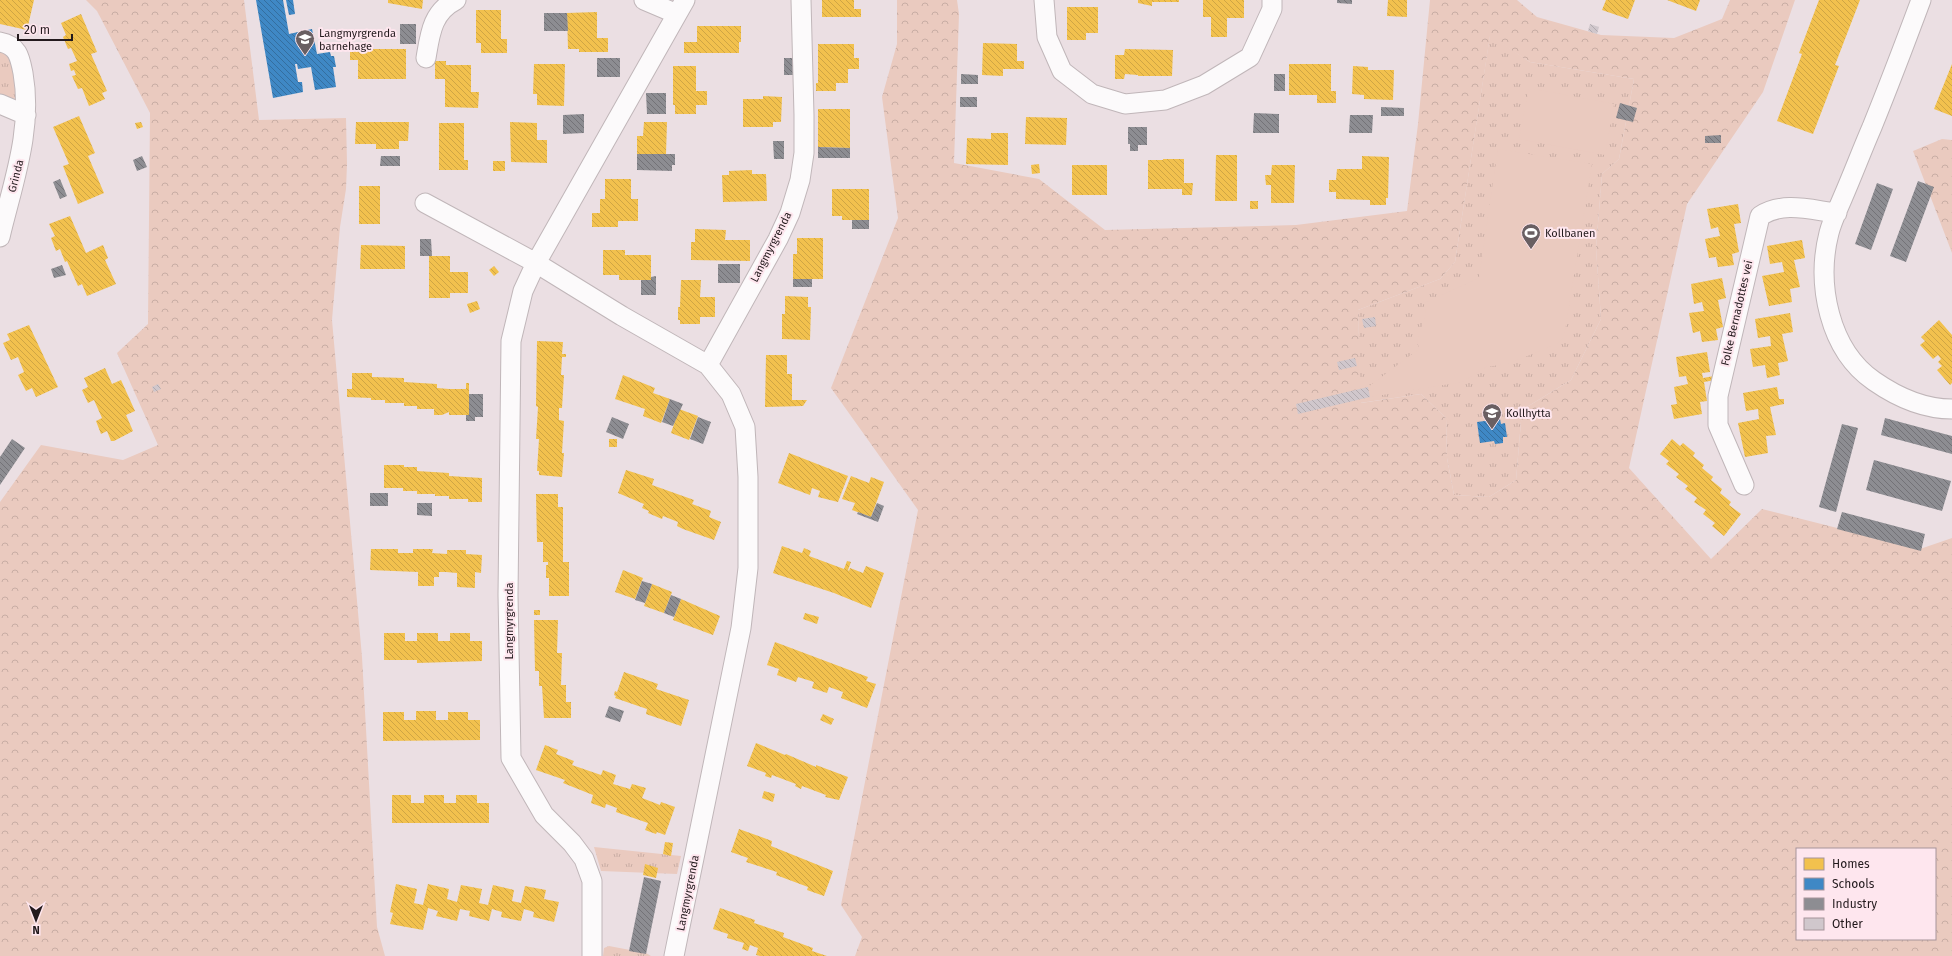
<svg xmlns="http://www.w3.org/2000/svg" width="1952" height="956" font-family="'Fira Sans',sans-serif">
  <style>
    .grass { fill: url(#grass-tufts) }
    .forest { fill: url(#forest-crowns); fill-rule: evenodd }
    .garden { fill: #eacabf }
    .homes { fill: url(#homes-back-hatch) }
    .schools { fill: url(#schools-back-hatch) }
    .industry { fill: url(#industry-back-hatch) }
    .building { fill: url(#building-back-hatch) }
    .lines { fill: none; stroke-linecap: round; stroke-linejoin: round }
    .minor-casing { stroke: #c0b6b9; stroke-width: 21 }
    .minor { stroke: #fcfafb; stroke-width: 19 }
    .labels { text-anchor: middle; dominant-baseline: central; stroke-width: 4; stroke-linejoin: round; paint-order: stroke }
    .poi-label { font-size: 11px; fill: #231a1d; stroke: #fee6ee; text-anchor: start }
    .street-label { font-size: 11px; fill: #231a1d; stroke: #fee6ee }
  </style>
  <defs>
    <pattern id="grass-tufts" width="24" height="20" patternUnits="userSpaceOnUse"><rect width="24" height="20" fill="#eacabf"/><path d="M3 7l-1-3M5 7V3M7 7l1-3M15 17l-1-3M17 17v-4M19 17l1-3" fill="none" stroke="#c8ada4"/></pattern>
    <pattern id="forest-crowns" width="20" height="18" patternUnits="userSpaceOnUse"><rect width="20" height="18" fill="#eacabf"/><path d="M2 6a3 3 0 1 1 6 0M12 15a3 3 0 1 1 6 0" fill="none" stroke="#c8ada4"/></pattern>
    <pattern id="homes-back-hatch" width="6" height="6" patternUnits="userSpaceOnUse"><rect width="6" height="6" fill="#f2c14e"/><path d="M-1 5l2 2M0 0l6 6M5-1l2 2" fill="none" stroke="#cfa544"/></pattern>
    <pattern id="schools-back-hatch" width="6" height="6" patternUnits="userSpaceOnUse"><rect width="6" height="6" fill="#3f88c5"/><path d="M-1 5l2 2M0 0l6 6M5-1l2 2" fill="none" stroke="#346e9f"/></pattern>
    <pattern id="industry-back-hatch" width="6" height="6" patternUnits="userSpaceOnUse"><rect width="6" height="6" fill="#8d8d92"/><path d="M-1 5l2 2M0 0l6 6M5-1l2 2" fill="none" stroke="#737277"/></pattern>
    <pattern id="building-back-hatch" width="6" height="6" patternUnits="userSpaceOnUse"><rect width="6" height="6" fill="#d0c7cc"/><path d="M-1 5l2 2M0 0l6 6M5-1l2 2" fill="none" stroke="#b2aaaf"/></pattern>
  </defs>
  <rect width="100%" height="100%" fill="#ebdfe3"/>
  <!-- grass -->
  <path class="grass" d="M1490 35 1530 62 1634 79 1619 159 1602 174 1596 248 1601 319 1571 380 1522 410 1516 480 1489 497 1454 495 1447 458 1446 418 1421 394 1360 403 1358 310 1440 279 1455 262Z
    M0 49 4 50 12 61 16 99 0 95Z
    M594 847 681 856 677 874 601 871Z
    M609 946 646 953 651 956H603L604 948Z"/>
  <!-- forest -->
  <path class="forest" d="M86 0H244L259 120 346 118 347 164 346 189 340 227 332 320 362 657 377 927 385 956H0V502L41 445 123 460 158 445 117 353 148 324 150 113 97 11Z
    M897 0H957L959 14 954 163 1039 179 1105 230 1296 225 1407 211 1418 124 1430 0H1517L1537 17 1601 35 1674 38 1722 19 1730 0H1795L1763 92 1687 204 1629 468 1711 559 1762 509 1920 549 1952 538V956H855L862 937 841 905 918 510 831 388 898 218 882 97 897 44ZM1490 36 1530 62 1634 79 1619 159 1602 174 1596 248 1601 319 1571 380 1522 410 1516 480 1489 497 1454 495 1447 458 1446 418 1421 394 1361 403 1358 310 1440 279 1455 262ZM1797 849H1935V939H1797Z
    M1942 139 1952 140V253L1913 151Z"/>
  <!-- garden -->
  <path class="garden" d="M1529 88 1614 104 1605 155 1519 139Z
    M1498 149 1592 164 1564 337 1557 344 1507 364 1486 367 1462 382 1370 397 1368 387 1419 349 1417 340 1426 315 1424 303 1479 278Z"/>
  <!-- homes -->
  <path class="homes" d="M0 0H34L27 30 0 24Z
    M388 0H423L422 9 388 3Z
    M822 0H854V9H861V17H822Z
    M1138 0H1179V2H1152V6L1138 3Z
    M1203 0H1244V18H1227V37H1211V17H1203Z
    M1388 0H1407V17L1387 16Z
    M1606 0H1635L1628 19 1602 10Z
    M1667 0H1700L1696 11Z
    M1819 0H1860L1835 65 1839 66 1813 134 1777 121 1802 54 1799 53Z
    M1067 7H1098V33H1086V40H1067Z
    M476 10H501V39H507V53H481V43H476Z
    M597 12V38H608V52H579V49H568L567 13Z
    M81 14 97 52 91 54 107 91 102 93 105 99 89 106 82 88 78 89 72 76 76 75 74 70 71 71 69 64 77 61 71 48 68 49 63 37 66 35 61 23Z
    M697 26H741V42H739V53H684V42H697Z
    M983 43 1017 44V61H1024V69H1003V76L982 75Z
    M818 44H854V58H859V69H848V83H836V91H816V83H818Z
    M350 49H406V79H358V60H350Z
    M1125 49 1173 50 1172 76H1138V75L1125 74 1124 79H1115V55H1124Z
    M435 61H446V65H471V92H479L478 108 445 107V79H435Z
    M534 64H565L564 106 537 105V94H533Z
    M1289 64H1331V91H1336V103H1317V95H1289Z
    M1952 64V116L1934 109Z
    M673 66H696V91H707V105H696V114H675V105H673Z
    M1353 66 1368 67V70H1394L1393 100 1364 99V95L1352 94Z
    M763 96 782 97 781 122H773V127H743V99H763Z
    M818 109H850V148L818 147Z
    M79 116 95 153 88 156 104 193 78 204 63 166 69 164 53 127Z
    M1026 117 1067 118 1066 145 1025 144Z
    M141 122 143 127 137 129 135 123Z
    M356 122H409L408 141H399V149H376V144H355Z
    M510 122 537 123V140H547V163L511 162Z
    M644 122H667L666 154H637V136H643Z
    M439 123H464V160H468V170H439Z
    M991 133H1008V165L966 164 967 138 991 139Z
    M1216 155H1237V201H1215Z
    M1362 156 1389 157 1388 198H1386V205H1370V200L1336 199V192H1329V180H1336L1337 169H1362Z
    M1163 159H1184V183H1193L1192 195H1182V189H1148V160H1163Z
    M493 161H505V171H493Z
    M1039 164 1040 173 1032 174 1031 165Z
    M1072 165H1107V195H1072Z
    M1272 165H1295L1294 203H1271V185H1266L1265 175H1271Z
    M752 170V174H766L767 201 723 202 722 175H729V171Z
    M605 179H631V199H638V221H618V227H592V213H600V199H605Z
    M359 186H380V224H359Z
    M832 189H869V220H842V216H832Z
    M1250 201H1258V209H1250Z
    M1738 204 1741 223 1734 224 1739 252 1732 254 1734 265 1718 267 1716 257 1709 258 1705 239 1720 236 1718 227 1711 229 1707 209Z
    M70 216 86 253 103 245 108 258 105 260 116 284 87 296 82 284 78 286 67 261 65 262 60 249 56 251 51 238 55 236 49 224Z
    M695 229 726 230 725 240H750V261L691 260V242H695Z
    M797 238H823V279H793V254H797Z
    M1802 240 1805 258 1794 260 1800 287 1790 289 1792 302 1769 306 1762 276 1784 272 1782 262 1770 264 1767 246Z
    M361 245 405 246V269H360Z
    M603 250H625V255H651V280H619V275H603Z
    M429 256H450V272H468V293H450V298H429Z
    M494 266 499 272 494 276 489 270Z
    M1722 278 1726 298 1718 300 1723 327 1716 329 1718 340 1702 342 1700 331 1693 333 1689 313 1704 311 1702 302 1694 304 1691 284Z
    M681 280H701L700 297H715V317H700V324H680V320H678V307H680Z
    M785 296 808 297V307H811L810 340 782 339V314H785Z
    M477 301 480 309 470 313 467 304Z
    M1790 313 1793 332 1782 334 1788 361 1778 363 1780 375 1767 378 1765 365 1753 367 1750 349 1771 346 1770 336 1758 338 1755 319Z
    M1939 320 1952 335V383L1950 385 1937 370 1942 366 1938 362 1941 359 1938 355 1933 359 1920 345 1925 341 1921 337Z
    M29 325 58 387 36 397 32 388 26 391 18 375 24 372 18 357 11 360 3 343 10 340 7 334Z
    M537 341 563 342 562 354H566V357H562L561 375H564L562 408H559V420L564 421 562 453H564L562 477 539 475V471H537L539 439H536L538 407 536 406Z
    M1707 352 1710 372 1702 373 1703 378 1714 376 1715 380 1704 382 1707 401 1700 402 1702 414 1674 419 1671 405 1677 404 1674 387 1688 384 1686 376 1679 377 1676 357Z
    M766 355H787V374H792V400H807L803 406 765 407Z
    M105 368 112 384 121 380 135 411 126 415 133 431 114 441H111L107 431 101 434 96 421 102 418 94 400 88 403 82 390 88 387 84 378Z
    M352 373H372V377L404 378V382L437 384V388L449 389H466V383H469V415H449V412L442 415H434V409H417V406H404V403H385V400H371V398L347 397V389H352Z
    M623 375 655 388 653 393 670 399 661 423 643 416 645 409 615 399Z
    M1777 387 1779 399H1784V404L1770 407 1776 435 1766 436 1768 453 1745 457 1738 423 1759 419 1758 409 1746 411 1743 393Z
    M679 409 698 416 689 440 671 433Z
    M609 439H617V447H609Z
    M1672 439 1680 446 1683 443 1695 453 1693 456 1704 465 1702 468 1713 477 1711 480 1722 489 1720 493 1731 502 1729 505 1741 514 1724 536 1712 526 1715 523 1703 514 1706 510 1694 502 1697 498 1685 489 1688 486 1676 477 1679 474 1666 464 1669 461 1660 454Z
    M789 453 848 476 838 502 818 497 820 491 812 488 810 495 778 483Z
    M384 465H404V467H417V471L449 473V476L482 478V502H468V499H449V496H435V494H417V491H403V488H384Z
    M626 470 654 479 652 485 694 500 692 504 711 511 709 517 721 522 714 540 683 529 677 526 678 522 663 516 662 519 648 513 649 511 642 508 644 504 618 493Z
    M851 476 869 483 871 477 884 482 871 517 852 510 855 503 842 499Z
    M536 494H558V507H563V562H569V596H549V578H546V565H548V562H543V542H537Z
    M782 546 802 553 804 548 811 551 809 556 844 569 847 561 851 562 848 570 849 571 850 568 863 573 866 566 884 573 871 608 834 593 773 573Z
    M371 549H398V553H413V549H433L432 553 447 554V550H466V554L482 555 481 573 475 572V588L457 587V573L446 572H439V577H434V586H418V572L370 570Z
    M623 570 643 578 635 599 615 592Z
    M652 584 672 592 664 613 644 606Z
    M681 599 720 616 713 635 673 620Z
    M534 610H540V615H534Z
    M805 613 819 617 817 624 803 619Z
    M534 620H558L557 653H562L561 685H566V702H571V718H544L542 686H539V671H535Z
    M384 633H405V641H417V633H438V641H450V633H470V641H482V661L417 663V660H384Z
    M775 642 868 677 866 681 876 684 867 708 841 698 843 692 829 687 827 693 812 688 814 682 798 677 796 682 777 675 779 669 767 665Z
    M624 672 658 684 656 689 689 700 681 726 646 714 647 709 615 698 616 696 614 695 615 691 617 692Z
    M416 711H436V720H448V712H468V720H480V740L383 741V712H404V720H416Z
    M823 714 834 719 831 725 820 720Z
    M756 743 785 755 786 754 816 767V765L848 777 839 800 825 797 826 795 802 786 801 789 795 786 796 784 772 775 771 778 765 776 766 773 747 766Z
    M545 745 558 750 556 754 574 761 572 765 601 775 603 770 616 775 613 784 630 789 632 784 646 788 642 798 660 805 661 802 675 807 665 835 657 832 656 834 645 830 648 823 616 812 617 808 606 804 605 808 591 803 593 795 563 783 565 780 536 770Z
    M764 791 775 794 773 802 762 798Z
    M392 795H411V803H424V795H444V803H456V795H477V803H489V823H392Z
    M739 829 772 841 771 846 833 871 824 896 807 890 808 887 776 875 777 872 746 862 748 858 731 852Z
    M665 842 673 843 671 856 663 854Z
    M645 864 658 868 656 878 643 875Z
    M396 884 417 889 414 903 423 905 428 884 449 889 447 899 457 902 461 885 482 889 479 903 488 905 493 885 514 890 512 901 521 903 525 886 546 890 544 899 559 902 554 922 533 917 534 912 524 909 521 921 501 917 502 912 492 909 489 921 469 916 470 911 460 909 457 921 436 916 438 911 428 908 423 930 390 924 393 913 390 912Z
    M720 908 755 920 754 923 784 933 783 937 813 948 812 951 827 956H760L756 955 758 948 750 945 748 951 742 949 744 943 727 938 728 934 713 929Z"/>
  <!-- schools -->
  <path class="schools" d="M256 0H283L289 34 312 29 317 54 330 52 331 56H334L336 67H333L336 87 315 90 311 67 298 69 297 64H295L298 82H302L303 92 273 98Z
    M286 0H293L295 14 289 15Z
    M1500 419 1501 424 1505 423 1507 437H1503V443L1495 444 1494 441 1480 443 1477 422Z"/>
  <!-- industry -->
  <path class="industry" d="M1337 0H1352V4L1337 3Z
    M544 13H567L568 31H544Z
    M400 24H416V44H400Z
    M597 58H620V77H597Z
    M784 58H796V75H784Z
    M961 74 978 75V84H961Z
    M1274 74H1285V91H1274Z
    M646 93H666V114H647Z
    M960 97H977V107H960Z
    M1620 103 1637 108 1633 122 1616 118Z
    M1381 107 1404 108V116H1381Z
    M1254 113 1279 114V133H1253Z
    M584 114V133L563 134V115Z
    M1350 115H1373L1372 133H1349Z
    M1128 127H1147V145H1138V151H1130V144H1128Z
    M1721 135V143H1705V136Z
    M773 141H784V159H774Z
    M818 147 850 148V158H818Z
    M637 154H675V165H672V171L637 170Z
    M142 156 147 167 137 171 133 160Z
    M381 156H400V166H380Z
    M60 179 67 196 60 199 53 182Z
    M1918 181 1934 187 1906 262 1890 256Z
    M1877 183 1893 189 1871 250 1855 244Z
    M852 220H869V229H852Z
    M420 239H431L432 256H420Z
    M718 264H740V283H718Z
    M62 265 66 275 54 278 51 269Z
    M656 276V295H641V280H651V277Z
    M793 279H812V287H793Z
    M469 394H483V417H475V421H466V415H469Z
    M670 399 683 404 673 426 662 422Z
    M612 417 629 424 623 439 606 432Z
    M698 417 711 422 703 444 690 439Z
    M1885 418 1952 436V454L1881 435Z
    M1842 424 1858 428 1836 512 1819 507Z
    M12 439 25 448 0 485V457Z
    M1874 460 1951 481 1942 511 1866 490Z
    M370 493H388V506H370Z
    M417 503H432V516L417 515Z
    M877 503 884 506 878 522 857 514 858 512 871 517Z
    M1842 512 1925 534 1921 551 1837 529Z
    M642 581 652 584 645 603 635 600Z
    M671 595 681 599 674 617 664 613Z
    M609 706 624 711 620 722 605 717Z
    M644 877 661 881 646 954 629 951Z"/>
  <!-- building -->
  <path class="building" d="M1590 24 1599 27 1597 34 1588 31Z
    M1375 317 1376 326 1364 328 1362 319Z
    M1355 358 1357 366 1339 370 1337 362Z
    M158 384 161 389 154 392 152 387Z
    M1368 387 1370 397 1298 414 1296 404Z"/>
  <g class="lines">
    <defs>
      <path id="minor" d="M644 0 677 14
        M1044 0 1047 37 1062 71 1092 94 1125 104 1165 100 1204 85 1250 57 1272 9V0
        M1921 0C1905 43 1889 85 1872 127 1862 150 1853 174 1843 197 1838 209 1832 221 1829 233 1816 284 1829 350 1874 381 1897 397 1924 409 1952 409
        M0 42C18 45 20 58 23 73 33 130 13 182 0 237
        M426 58C430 34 432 12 456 0
        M0 104 26 115
        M425 203 536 263 622 316 708 365 731 394 745 427 748 477V568L741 628 674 956
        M708 365 778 239 790 213 800 180 804 153V115L801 0
        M1744 485 1718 425V396L1760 216C1783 201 1811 210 1837 213
        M592 956V881L584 859 572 843 544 815 511 758 508 595 511 341 523 291 536 263 685 0"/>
    </defs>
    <!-- minor casing -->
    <use href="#minor" class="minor-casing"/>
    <!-- minor -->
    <use href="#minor" class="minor"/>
  </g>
  <!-- icons -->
  <defs>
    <symbol id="school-pin" viewBox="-11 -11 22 30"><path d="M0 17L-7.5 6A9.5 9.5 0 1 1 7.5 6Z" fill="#695f62" stroke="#fee6ee"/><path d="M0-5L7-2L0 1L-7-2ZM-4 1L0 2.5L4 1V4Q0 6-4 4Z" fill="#fff"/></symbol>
    <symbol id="stadium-pin" viewBox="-11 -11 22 30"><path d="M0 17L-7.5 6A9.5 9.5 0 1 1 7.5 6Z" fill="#695f62" stroke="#fee6ee"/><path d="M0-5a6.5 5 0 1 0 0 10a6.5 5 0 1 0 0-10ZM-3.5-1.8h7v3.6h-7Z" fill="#fff"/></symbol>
  </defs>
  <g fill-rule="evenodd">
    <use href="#school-pin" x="294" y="28" width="22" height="30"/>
    <use href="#stadium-pin" x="1520" y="222" width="22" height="30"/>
    <use href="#school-pin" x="1481" y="402" width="22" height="30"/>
  </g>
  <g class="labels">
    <!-- poi labels -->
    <g class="poi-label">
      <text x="319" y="33">Langmyrgrenda<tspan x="319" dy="13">barnehage</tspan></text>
      <text x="1545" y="233">Kollbanen</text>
      <text x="1506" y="413">Kollhytta</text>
    </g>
    <!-- street labels -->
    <g class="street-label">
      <text transform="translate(16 176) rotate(-76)">Grinda</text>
      <text transform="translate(771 247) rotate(-63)">Langmyrgrenda</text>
      <text transform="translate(1737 313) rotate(-77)">Folke Bernadottes vei</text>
      <text transform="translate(509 621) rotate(-90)">Langmyrgrenda</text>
      <text transform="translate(688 893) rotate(-79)">Langmyrgrenda</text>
    </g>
  </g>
  <!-- legend -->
  <rect x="1796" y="848" width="140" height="92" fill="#fee6ee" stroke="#a6949a"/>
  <rect x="1804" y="858" width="20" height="12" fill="#f2c14e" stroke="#a6949a"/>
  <text x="1832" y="868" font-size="12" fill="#231a1d">Homes</text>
  <rect x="1804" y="878" width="20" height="12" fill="#3f88c5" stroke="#a6949a"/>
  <text x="1832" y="888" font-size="12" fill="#231a1d">Schools</text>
  <rect x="1804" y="898" width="20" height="12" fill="#8d8d92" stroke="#a6949a"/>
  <text x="1832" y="908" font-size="12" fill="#231a1d">Industry</text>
  <rect x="1804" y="918" width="20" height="12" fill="#d0c7cc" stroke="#a6949a"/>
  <text x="1832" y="928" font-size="12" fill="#231a1d">Other</text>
  <!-- north arrow -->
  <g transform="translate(36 920) rotate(180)" stroke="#fee6ee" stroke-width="3" paint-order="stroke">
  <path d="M0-3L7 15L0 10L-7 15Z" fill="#231a1d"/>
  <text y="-6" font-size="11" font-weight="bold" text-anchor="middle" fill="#231a1d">N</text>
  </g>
  <!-- scale -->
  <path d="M18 34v6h54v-6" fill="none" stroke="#231a1d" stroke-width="2"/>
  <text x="24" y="34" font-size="12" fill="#231a1d" stroke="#fee6ee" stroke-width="3" paint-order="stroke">20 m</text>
</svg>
